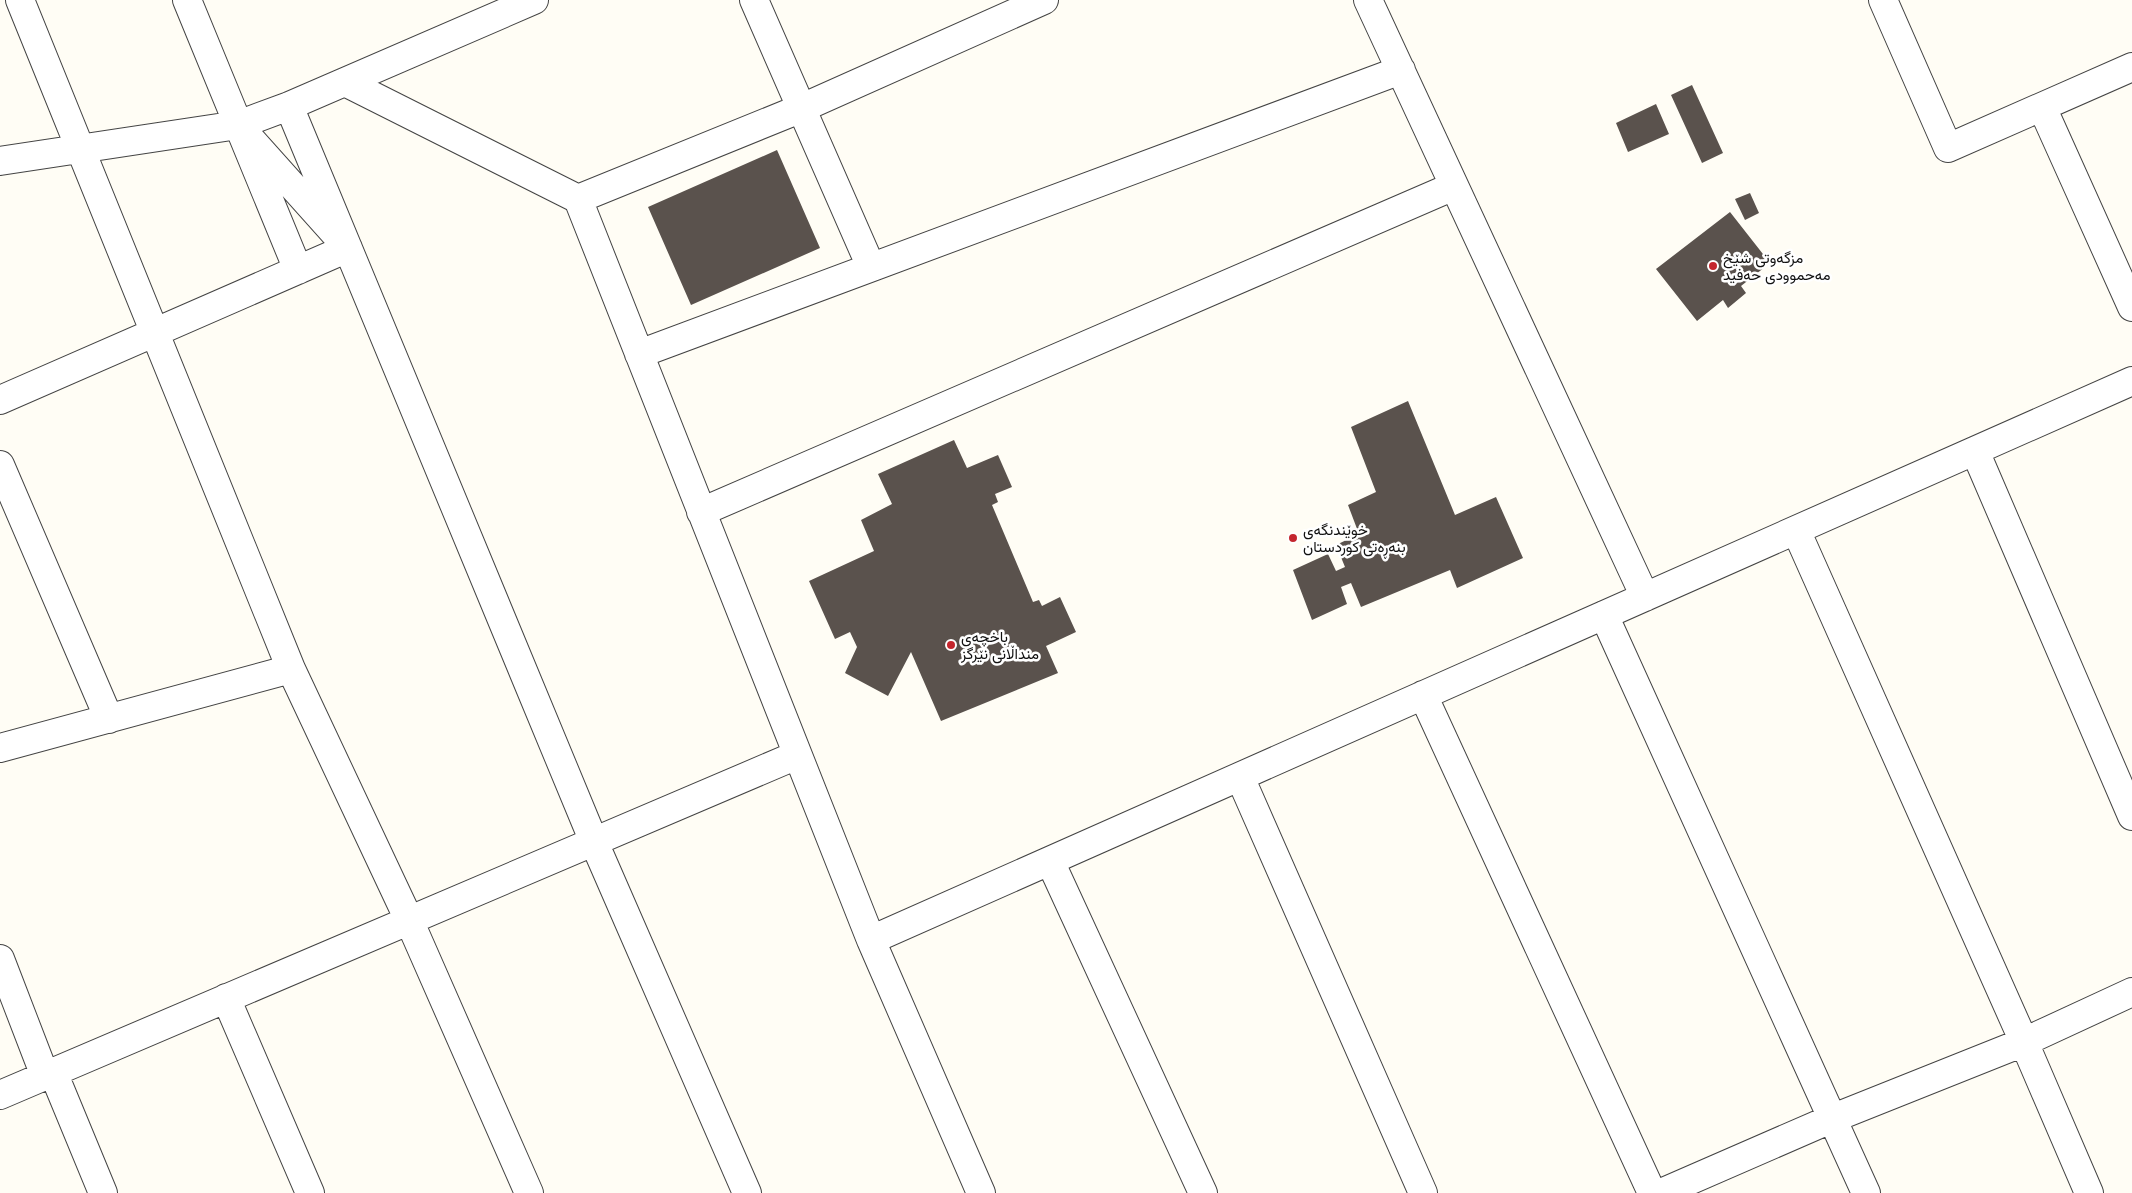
<svg xmlns="http://www.w3.org/2000/svg" width="2132" height="1193" font-family="Lora,Vazirmatn,serif">
  <style>
    .building { fill: #5a524d }
    .lines { fill: none; stroke-linecap: round; stroke-linejoin: round }
    .minor-casing { stroke: #444; stroke-width: 30 }
    .minor { stroke: #fff; stroke-width: 28 }
    .poi-dot { fill: #c4262e; stroke: #fff; stroke-width: 2 }
    .labels { text-anchor: middle; dominant-baseline: central; stroke-width: 5; stroke-linejoin: round; paint-order: stroke }
    .poi-label { font-size: 15px; fill: #111; stroke: #fff; text-anchor: start }
  </style>
  <rect width="100%" height="100%" fill="#fffdf5"/>
  <!-- building -->
  <path class="building" d="M1692 85 1723 153 1702 163 1671 95Z
    M1656 104 1669 134 1628 152 1616 123Z
    M777 150 820 248 691 305 648 207Z
    M1750 193 1759 213 1745 220 1735 199Z
    M1730 212 1770 263 1741 286 1746 293 1728 308 1723 300 1697 321 1656 269Z
    M1408 401 1455 515 1496 497 1523 558 1457 588 1450 570 1361 607 1351 583 1341 587 1347 604 1312 620 1293 570 1328 554 1336 571 1345 567 1336 545 1359 534 1348 505 1376 492 1351 427Z
    M954 440 967 468 998 455 1012 487 995 494 998 502 992 505 1033 602 1039 600 1042 606 1060 597 1076 632 1046 646 1058 673 941 721 911 652 888 696 845 673 857 647 850 632 835 639 809 581 874 551 861 520 892 504 878 474Z"/>
  <g class="lines">
    <defs>
      <path id="minor" d="M20 0 291 669 409 920 529 1193
        M187 0 298 270
        M754 0 871 267
        M1368 0 1645 597
        M1883 0 1948 148 2132 67
        M345 82 578 199 871 940 981 1193
        M289 106 594 842 747 1193
        M2042 107 2132 307
        M0 161 238 125 289 106 534 0
        M578 199 802 108 1044 0
        M639 354 1401 70
        M0 400 348 248 238 125
        M1975 451 2132 816
        M0 465 109 719
        M701 512 1454 186
        M1796 530 2024 1042 2089 1193
        M1604 615 1866 1193
        M1423 695 1652 1193
        M0 748 291 669
        M1240 777 1423 1193
        M1050 861 1203 1193
        M871 940 2132 381
        M0 959 45 1076
        M226 998 310 1193
        M53 1072 103 1193
        M0 1095 797 755
        M1661 1193 1831 1119 2024 1042 2132 992"/>
    </defs>
    <!-- minor casing -->
    <use href="#minor" class="minor-casing"/>
    <!-- minor -->
    <use href="#minor" class="minor"/>
  </g>
  <!-- markers -->
  <g class="poi-dot">
    <circle cx="1713" cy="266" r="5"/>
    <circle cx="1293" cy="538" r="5"/>
    <circle cx="951" cy="645" r="5"/>
  </g>
  <g class="labels">
    <!-- poi labels -->
    <g class="poi-label">
      <text x="1723" y="257">مزگەوتی شێخ<tspan x="1723" dy="17">مەحموودی حەفید</tspan></text>
      <text x="1303" y="529">خوێندنگەی<tspan x="1303" dy="17">بنەڕەتی کوردستان</tspan></text>
      <text x="961" y="636">باخچەی<tspan x="961" dy="17">منداڵانی نێرگز</tspan></text>
    </g>
  </g>
</svg>
